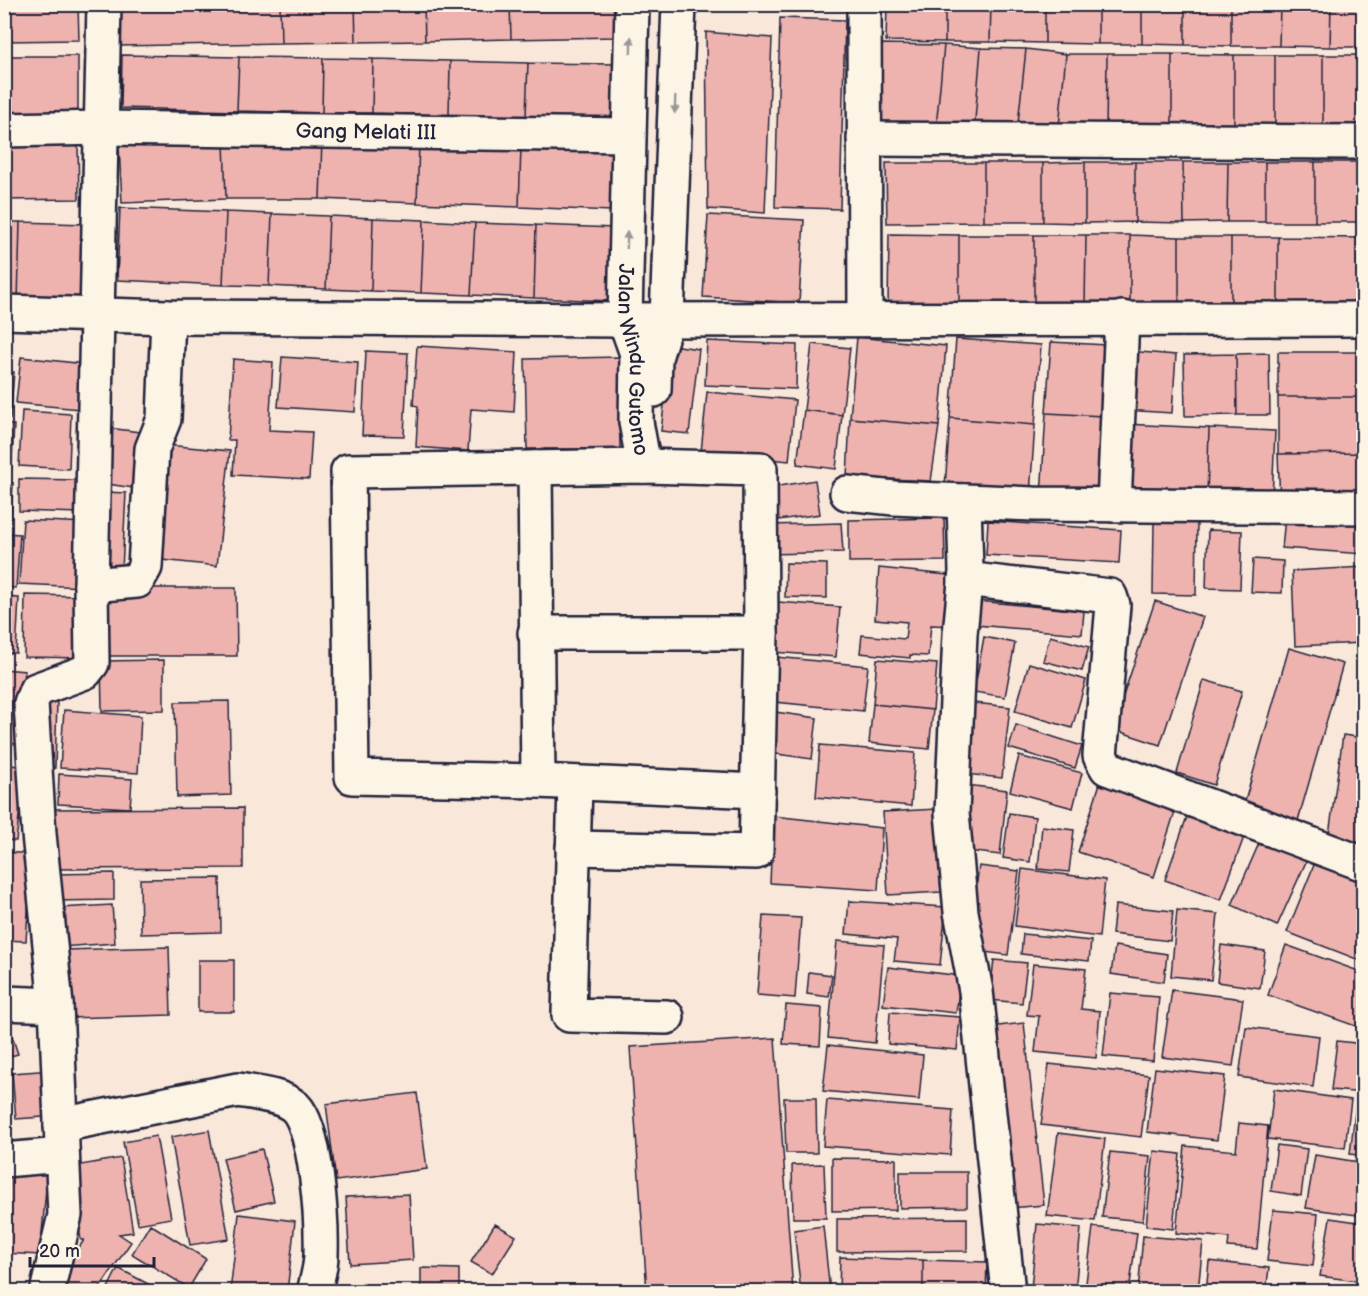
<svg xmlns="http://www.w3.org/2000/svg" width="1368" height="1296" font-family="'Balsamiq Sans',sans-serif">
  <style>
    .building { fill: #eeb3af; stroke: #22223b; stroke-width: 1.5 }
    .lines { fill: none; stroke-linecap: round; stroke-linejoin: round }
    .minor-casing { stroke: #22223b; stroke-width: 38 }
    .minor { stroke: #fcf5e5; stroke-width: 33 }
    .oneway { fill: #9a9698 }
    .labels { text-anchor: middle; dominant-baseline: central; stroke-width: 4.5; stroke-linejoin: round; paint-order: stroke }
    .street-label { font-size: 21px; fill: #22223b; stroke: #fcf5e5 }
  </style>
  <rect width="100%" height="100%" fill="#f9e8da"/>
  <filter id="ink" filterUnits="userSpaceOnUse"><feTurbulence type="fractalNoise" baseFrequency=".0167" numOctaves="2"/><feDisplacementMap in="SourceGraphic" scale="12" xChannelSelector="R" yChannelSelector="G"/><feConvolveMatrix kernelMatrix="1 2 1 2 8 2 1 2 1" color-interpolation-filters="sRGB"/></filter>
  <g filter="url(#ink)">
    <!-- building -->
    <path class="building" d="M4 4H78L79 40 4 41Z
      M118 4H280L281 43 119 46Z
      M280 4H355L356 42 281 43Z
      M355 4H424L425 41 356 42Z
      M424 4H510L511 39 425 41Z
      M510 4H615L616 37 511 39Z
      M703 4H755V10L703 9Z
      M887 4H945V42L886 41Z
      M945 4H991L990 42H945Z
      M991 4H1045V43L990 42Z
      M1045 4H1098V44L1045 43Z
      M1098 4H1142V44H1098Z
      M1142 4H1185V45L1142 44Z
      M1185 4H1231V46L1185 45Z
      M1231 4H1280L1279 46H1231Z
      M1280 4H1331L1330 47 1279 46Z
      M1331 4H1364V47H1330Z
      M780 18 845 20 840 209 775 207Z
      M706 32 772 38 765 213 708 209Z
      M880 44 944 45 936 128 873 127Z
      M944 45 981 48 974 132 936 128Z
      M981 48 1026 49 1017 133 974 132Z
      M1026 49 1066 54 1058 137 1017 133Z
      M1066 54H1107L1106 137H1058Z
      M1107 54H1172V137H1106Z
      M1172 54 1234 55V138L1172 137Z
      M122 55 239 57 237 111 121 108Z
      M1234 55H1275V138H1234Z
      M1275 55H1323V138H1275Z
      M1323 55H1364V138H1323Z
      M4 56H78V116H4Z
      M239 57 323 58 322 113 237 111Z
      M323 58 373 59 372 113H322Z
      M373 59 450 61 449 115 372 113Z
      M450 61 528 63 526 116 449 115Z
      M528 63 617 64 616 118 526 116Z
      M322 138 320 199H226L224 142Z
      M322 138 419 143 417 203 320 199Z
      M224 142 226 199 122 203 119 146Z
      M78 143 79 199 4 200V144Z
      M419 143 521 147 519 207 417 203Z
      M521 147 615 151 612 211 519 207Z
      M1085 162V223L1043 222V163Z
      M1085 162H1135V222L1085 223Z
      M1135 162H1183L1184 223 1135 222Z
      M1183 162H1228L1227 222 1184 223Z
      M1228 162H1265V222H1227Z
      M1265 162H1315V222H1265Z
      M1315 162H1364V222H1315Z
      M886 163H984V222L887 223Z
      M984 163H1043V222H984Z
      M120 208 226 212 223 285 117 280Z
      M226 212 272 214 269 286 223 285Z
      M272 214 329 216 326 289 269 286Z
      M708 215 804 220 799 303 703 297Z
      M329 216 373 218 371 291 326 289Z
      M373 218 424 220 421 293 371 291Z
      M424 220 475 223 471 295 421 293Z
      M4 222H20L18 302H4Z
      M20 222 86 224 84 303 18 302Z
      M475 223 536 225 534 298 471 295Z
      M536 225 615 228 612 301 534 298Z
      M889 234 959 235V308L888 307Z
      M959 235H1034V308H959Z
      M1034 235H1086L1085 308H1034Z
      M1086 235H1130V308H1085Z
      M1130 235 1179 237V310L1130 308Z
      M1179 237H1231V310H1179Z
      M1231 237H1278V310H1231Z
      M1278 237 1364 238V311L1278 310Z
      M857 337 946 346 939 426 850 418Z
      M956 339 1041 345 1035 425 950 418Z
      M707 341 797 345 796 389 705 385Z
      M1051 342 1107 345 1103 416 1046 413Z
      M812 344 850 348 842 415 804 410Z
      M671 345 699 349 689 434 661 431Z
      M417 346 517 352 514 412 471 409 468 451 416 447 418 406 413 405Z
      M366 351 408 353 404 436 362 435Z
      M1128 351 1176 355 1172 413 1124 410Z
      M1278 352H1364V397H1278Z
      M1269 353 1270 415H1237L1236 354Z
      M1236 354 1237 415 1185 416 1184 355Z
      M21 357 85 364 80 409 16 403Z
      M282 357 358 362 355 412 278 407Z
      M619 357 620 449H527L525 359Z
      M233 359 273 362 269 430 312 432 309 479 233 475 235 440H228Z
      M4 372H14L10 419 4 418Z
      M707 392 795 400 789 461 701 452Z
      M1278 397H1364V453L1278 454Z
      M804 410 842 415 836 469 797 464Z
      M22 411 71 414 69 469 19 466Z
      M1046 413 1103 416 1098 501 1041 497Z
      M850 418 939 426 931 481 847 477Z
      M950 418 1035 425 1030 494 945 487Z
      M1125 424 1209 428 1207 498 1122 494Z
      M4 425H14L11 475H4Z
      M108 428 148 433 140 489 101 483Z
      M1209 428 1275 431 1272 500 1207 498Z
      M166 445 230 451 217 566 153 559Z
      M1364 453V501L1280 502 1278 454Z
      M19 479 81 480 80 513 19 511Z
      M815 480 820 514 779 520 773 487Z
      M4 482 13 483 10 524 4 523Z
      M103 492 126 493 122 570 99 569Z
      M944 518 945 561 849 562V520Z
      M1285 518 1364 524V554L1282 548Z
      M23 520 87 523 84 587 19 584Z
      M988 521 1121 530 1119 563 986 555Z
      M1154 521 1197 523 1196 595 1153 594Z
      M841 523 843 552 771 554 770 525Z
      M1208 530 1242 531 1240 589 1206 588Z
      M4 533 20 534 16 588 4 587Z
      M1253 559 1283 561 1282 593 1251 592Z
      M786 563 827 564V598L785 597Z
      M1364 567V643L1295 646 1292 571Z
      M879 568 958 576 954 626 931 625 928 656 910 655V658L860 653 862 635 905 639 907 622 875 619Z
      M101 588H236L237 656H101Z
      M25 595 89 596 88 658 24 657Z
      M4 597 19 598 16 653H4Z
      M978 601 1084 611 1082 634 976 625Z
      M1155 601 1203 617 1160 745 1112 729Z
      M778 602 840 607 836 657 774 652Z
      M1050 636 1089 647 1082 671 1043 661Z
      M984 637 1015 643 1005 697 974 692Z
      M1289 648 1343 664 1295 831 1241 815Z
      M776 657 868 666 863 711 775 702Z
      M877 659 937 664 933 710 873 704Z
      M164 660V710L102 711 101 661Z
      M1029 663 1086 680 1072 728 1015 711Z
      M4 669 25 671 17 744 4 743Z
      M1204 680 1242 691 1214 785 1177 773Z
      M40 701 57 702 55 768H38Z
      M229 701 231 795 177 797 175 702Z
      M965 702 1010 707 1002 778 957 773Z
      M873 704 933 710 929 749 869 743Z
      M64 710 141 716 138 773 60 768Z
      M775 712 817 718 812 759 770 753Z
      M1016 725 1082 746 1075 768 1009 748Z
      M1343 735 1364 738V854L1327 849Z
      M820 745 915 753 911 806 816 797Z
      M1019 756 1082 773 1073 808 1010 791Z
      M4 764 25 767 16 841 4 840Z
      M59 774 132 779 130 808 58 804Z
      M1102 777 1178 802 1154 877 1078 852Z
      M966 785 1007 790 1000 855 959 850Z
      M1191 805 1248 826 1221 900 1165 880Z
      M243 808V868L44 869 43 809Z
      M937 809 941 892 888 895 883 812Z
      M1009 813 1035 817 1030 862 1003 858Z
      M773 816 882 828 878 890 770 883Z
      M1042 826 1074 830 1069 872 1038 869Z
      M1264 832 1310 853 1277 926 1232 905Z
      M4 852 32 854 26 941 4 940Z
      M1318 855 1364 873V962L1287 932Z
      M979 866 1019 871 1008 955 968 950Z
      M1022 869 1105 880 1099 937 1015 926Z
      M114 873V900L54 901 53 874Z
      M220 878 221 932 141 934 140 879Z
      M849 901 946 907 940 965 894 961 897 939 846 934Z
      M112 905 115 943 61 947 59 908Z
      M1115 905 1173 911 1170 941 1112 934Z
      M1177 910 1218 914 1211 980 1171 976Z
      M763 916 801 918 795 998 757 995Z
      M1023 934 1091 941 1089 961 1021 954Z
      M837 941 884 945 875 1043 828 1038Z
      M1221 945 1265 951 1260 988 1217 982Z
      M1286 945 1364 973V1029L1268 995Z
      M1115 946 1167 954 1164 982 1111 974Z
      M169 947 171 1015 67 1018 65 950Z
      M198 960H234V1012H198Z
      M994 960 1027 963 1022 1003 989 1000Z
      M1033 964 1086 969 1081 1009 1100 1011 1096 1058 1035 1052 1039 1016 1027 1015Z
      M888 967 961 976 956 1013 883 1005Z
      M809 972 832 975 829 997 807 994Z
      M1172 990 1243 999 1233 1066 1162 1057Z
      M1110 993 1159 997 1153 1061 1103 1056Z
      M786 1005 822 1008 820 1046 783 1044Z
      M890 1012 960 1017 957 1050 888 1044Z
      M7 1021 18 1054 4 1058V1022Z
      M1024 1023 1044 1205 1010 1208 990 1027Z
      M1246 1027 1319 1036 1313 1087 1239 1077Z
      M775 1038 793 1292H647L630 1047Z
      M1337 1041 1364 1044V1093L1331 1090Z
      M828 1045 923 1055 919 1100 823 1091Z
      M1049 1064 1149 1075 1141 1137 1041 1125Z
      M1155 1068 1225 1076 1217 1140 1147 1132Z
      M53 1070 57 1116 16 1119 12 1073Z
      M1274 1089 1351 1100 1345 1148 1268 1139Z
      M417 1093 427 1169 336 1181 326 1104Z
      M784 1098H816L817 1153H786Z
      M827 1100 953 1110 950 1155 823 1146Z
      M1356 1104 1364 1105V1156L1350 1154Z
      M1239 1123 1268 1126 1257 1249 1228 1247 1229 1238 1176 1233 1185 1146 1236 1151Z
      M209 1130 229 1239 190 1245 171 1137Z
      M1058 1133 1105 1139 1095 1221 1047 1216Z
      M156 1136 171 1218 138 1224 123 1142Z
      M1277 1145 1307 1149 1301 1196 1271 1191Z
      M262 1149 274 1201 236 1210 223 1158Z
      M1154 1151 1180 1154 1173 1229 1146 1226Z
      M1110 1152 1150 1156 1143 1221 1102 1217Z
      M1315 1155 1364 1163V1216L1306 1208Z
      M121 1158 133 1232 119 1234 131 1242 97 1292H69L56 1282 84 1240H81L69 1167Z
      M832 1158 896 1159V1210L832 1211Z
      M4 1162 48 1166 40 1255 4 1253Z
      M824 1164 826 1218H793L792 1165Z
      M900 1172H967V1207L900 1208Z
      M409 1194 413 1260 350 1264 346 1197Z
      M1273 1210 1318 1214 1313 1266 1267 1261Z
      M239 1214 295 1221 287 1292H230Z
      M967 1218V1251L837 1252V1219Z
      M1330 1218 1364 1223V1282L1320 1276Z
      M150 1224 206 1259 189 1288 132 1254Z
      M495 1224 516 1236 492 1274 471 1262Z
      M1037 1224 1081 1228 1075 1292 1031 1289Z
      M823 1226 830 1292H801L794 1230Z
      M1093 1227 1137 1233 1129 1292 1085 1291Z
      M1143 1236 1203 1241 1198 1292H1138Z
      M840 1257 923 1260V1292H839Z
      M923 1260 987 1262 986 1292H923Z
      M1209 1261 1269 1268 1266 1292H1206Z
      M118 1268 163 1292H106Z
      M421 1268 459 1269V1292H421Z"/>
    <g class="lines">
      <defs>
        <g id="minor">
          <path id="s1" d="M632 4 625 320 637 354 636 422 644 466"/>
          <path d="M864 4 865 318"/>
          <path id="s2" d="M4 130 103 128 629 135"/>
          <path d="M864 139 1364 142"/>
          <path d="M4 312 168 317 625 320 1364 319"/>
          <path d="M654 390 655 358 667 318 679 4"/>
          <path d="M535 468 538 781"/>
          <path d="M847 493 894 498 1034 504 1364 507"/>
          <path d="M964 501 966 572 960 634 952 813 961 912 976 991 1008 1292"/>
          <path d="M1114 505 1122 318"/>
          <path d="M965 579 1110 596 1113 605 1100 756 1107 768 1364 864"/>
          <path d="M91 585 137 581 145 567 152 449 164 419 168 317"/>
          <path d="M535 633H761L760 469 644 466 348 471 352 777 538 781 758 791"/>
          <path d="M575 783 569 1015 667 1017"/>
          <path d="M573 848 756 852 761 633"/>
          <path d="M4 1003 56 1005"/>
          <path d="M61 1125 238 1090C255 1093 281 1095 295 1107 317 1128 322 1224 321 1255 321 1267 317 1280 314 1292"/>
          <path d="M4 1160 62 1155"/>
          <path d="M47 1292 65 1215 56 1005 39 834 31 703 36 690 85 672 92 663 91 585 104 4"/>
        </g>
      </defs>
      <!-- minor casing -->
      <use href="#minor" class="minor-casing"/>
      <!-- minor -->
      <use href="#minor" class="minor"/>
    </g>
    <!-- one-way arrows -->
    <defs><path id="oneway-solid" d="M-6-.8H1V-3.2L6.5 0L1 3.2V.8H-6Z" transform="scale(1.5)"/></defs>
    <g class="oneway">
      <use href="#oneway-solid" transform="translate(631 45) rotate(-89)"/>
      <use href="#oneway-solid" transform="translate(675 105) rotate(92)"/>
      <use href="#oneway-solid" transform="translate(627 240) rotate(-89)"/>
    </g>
  </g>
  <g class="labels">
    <!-- street labels -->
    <g class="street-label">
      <text stroke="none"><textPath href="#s2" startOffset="362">Gang Melati III</textPath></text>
      <text stroke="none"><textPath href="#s1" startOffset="357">Jalan Windu Gutomo</textPath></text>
    </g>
  </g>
  <!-- margin -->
  <rect width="1368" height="1296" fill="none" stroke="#fcf5e5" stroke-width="24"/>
  <rect x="12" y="12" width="1344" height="1272" fill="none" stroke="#22223b" stroke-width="2" filter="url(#ink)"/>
  <!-- scale -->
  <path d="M30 1257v9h124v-9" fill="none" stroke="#22223b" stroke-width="3"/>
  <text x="39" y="1257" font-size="18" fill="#22223b" stroke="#fcf5e5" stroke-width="4.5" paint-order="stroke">20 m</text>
</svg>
